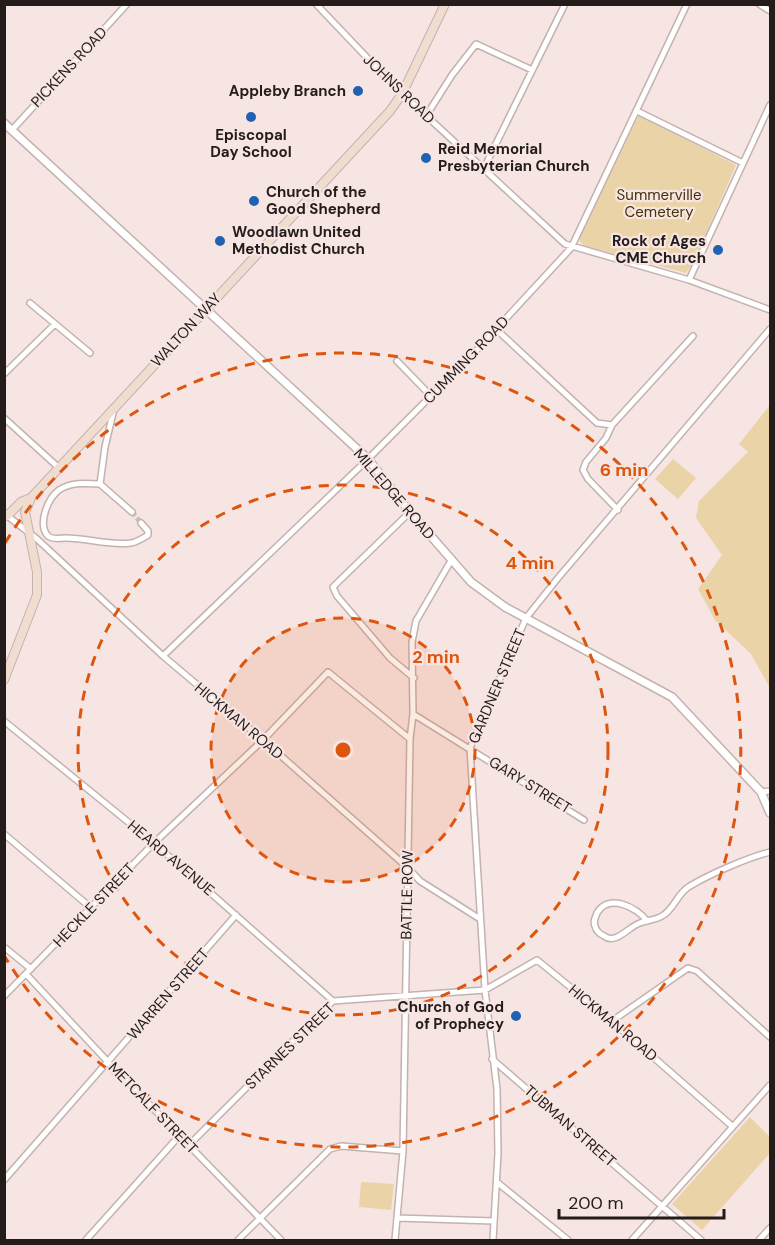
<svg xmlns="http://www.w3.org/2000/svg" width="775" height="1245" font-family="'DM Sans',sans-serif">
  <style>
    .green { fill: #ebd3a8 }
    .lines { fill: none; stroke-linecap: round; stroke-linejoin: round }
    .minor-tunnel { stroke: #ccbdba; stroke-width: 5; stroke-dasharray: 5 2.5; stroke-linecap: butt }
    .minor-casing { stroke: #c3b2af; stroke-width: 8 }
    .tertiary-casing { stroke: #c3b2af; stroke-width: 10 }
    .secondary-casing { stroke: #c3b2af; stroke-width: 10 }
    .minor { stroke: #fff; stroke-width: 5 }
    .tertiary { stroke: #fff; stroke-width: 7 }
    .secondary { stroke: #f1ddd0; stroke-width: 8 }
    .ring { fill: none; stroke: #de560d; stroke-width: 3; stroke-dasharray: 10 8 }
    .poi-dot { fill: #2061b2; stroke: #f6e5e2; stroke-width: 2 }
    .labels { text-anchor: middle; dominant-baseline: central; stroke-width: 4.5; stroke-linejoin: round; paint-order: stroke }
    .street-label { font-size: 15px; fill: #231c1b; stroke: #f6e5e2 }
    .poi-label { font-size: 15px; font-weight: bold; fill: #231c1b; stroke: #f6e5e2; text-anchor: end }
    .park-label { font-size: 15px; fill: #463206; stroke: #f6e5e2 }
    .centre { fill: #de560d; stroke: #f6e5e2; stroke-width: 3 }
    .ring-label { font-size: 18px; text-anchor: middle; font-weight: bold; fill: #de560d; stroke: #f6e5e2; stroke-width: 4.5; stroke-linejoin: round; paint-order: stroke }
  </style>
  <rect width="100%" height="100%" fill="#f6e5e2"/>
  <!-- green -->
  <path class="green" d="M639 115 736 165 694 261 686 273 585 246 580 242V237Z
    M770 405V688L751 654 715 620 698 589 722 555 696 518 699 501 748 452 739 444Z
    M673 459 696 478 678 499 655 479Z
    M750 1117 770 1137V1153L702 1230 672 1204Z
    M361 1182 394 1184 391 1210 359 1207Z"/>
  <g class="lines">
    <!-- minor-tunnel -->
    <path class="minor-tunnel" d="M132 512 141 523"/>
    <defs>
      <path id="minor" d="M316 4 394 86 565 244 689 280 770 310
        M759 4 770 11
        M637 111 743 163
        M426 116 452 75 476 44 532 70
        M12 130 127 4
        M483 170 565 4
        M689 280 770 105
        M30 303 90 353
        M497 330 597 423 612 425
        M397 361 431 396
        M4 374 55 324
        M114 409 105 447 100 484 132 512
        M4 418 58 467
        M100 484C86 483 71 482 59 490 48 498 37 524 48 536 53 540 60 538 66 538 87 538 110 546 131 543 137 542 143 538 148 535V531L141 523
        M618 510 588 479 583 470 586 462 606 438 612 425 693 336
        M410 512 333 587 337 596 390 658 414 678
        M5 514 37 539 163 656 263 740 408 868 420 881 480 919
        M163 656 368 459 476 351 571 248 687 4
        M413 714 584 820
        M4 721 154 843 333 1001
        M761 792 770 791
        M4 834 90 907
        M647 921C637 907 608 893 597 913 595 918 593 922 595 926 596 931 600 934 604 936 616 945 628 927 640 923 647 920 656 920 662 916 674 910 677 893 690 886 710 874 747 858 770 852
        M4 947 31 969
        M26 974 109 1063 281 1240
        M4 996 154 843 263 740 328 672 410 739
        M612 1021 688 968 697 971 770 1037
        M492 1059 701 1240
        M189 1145 333 1001 485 990 537 960 612 1021 732 1126
        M4 1180 236 915
        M498 1183 568 1240
        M397 1218 494 1221
        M86 1240 180 1135
        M238 1240 330 1149 341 1146 403 1151
        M395 1240 403 1151 410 739 413 714 412 642 416 621 452 559
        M493 1240 498 1153 497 1089 485 990 470 748 526 618 558 578 770 329
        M632 1240 770 1085
        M759 1240 770 1228"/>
      <path id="tertiary" d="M4 123 368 459 410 512 471 582 505 607 672 697 761 792 770 813"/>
      <path id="secondary" d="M7 516 21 502 31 498
        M4 680 37 595V572L25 512 31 498 390 111 402 94 445 4"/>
    </defs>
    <!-- minor casing -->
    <use href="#minor" class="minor-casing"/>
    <!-- tertiary casing -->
    <use href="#tertiary" class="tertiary-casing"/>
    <!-- secondary casing -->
    <use href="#secondary" class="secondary-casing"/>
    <!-- minor -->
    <use href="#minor" class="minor"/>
    <!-- tertiary -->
    <use href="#tertiary" class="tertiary"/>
    <!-- secondary -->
    <use href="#secondary" class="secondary"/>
  </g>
  <!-- distance rings -->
  <circle cx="343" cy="750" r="132" fill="#de560d" fill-opacity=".12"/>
  <g class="ring">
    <circle cx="343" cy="750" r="132"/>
    <circle cx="343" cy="750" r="265"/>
    <path d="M5 543A397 397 0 1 1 5 957"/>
  </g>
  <!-- markers -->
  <g class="poi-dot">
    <circle cx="358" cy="91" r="6"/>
    <circle cx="251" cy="117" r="6"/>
    <circle cx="426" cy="158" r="6"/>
    <circle cx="254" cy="201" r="6"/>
    <circle cx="220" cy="241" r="6"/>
    <circle cx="718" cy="250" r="6"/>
    <circle cx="516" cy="1016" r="6"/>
  </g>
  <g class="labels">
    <!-- street labels -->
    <g class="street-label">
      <text transform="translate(69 67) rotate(-47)">PICKENS ROAD</text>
      <text transform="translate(399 89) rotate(44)">JOHNS ROAD</text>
      <text transform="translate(186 330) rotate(-47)">WALTON WAY</text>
      <text transform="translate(466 360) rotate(-46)">CUMMING ROAD</text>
      <text transform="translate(394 494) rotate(49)">MILLEDGE ROAD</text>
      <text transform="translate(497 686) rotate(-67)">GARDNER STREET</text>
      <text transform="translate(239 721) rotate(40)">HICKMAN ROAD</text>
      <text transform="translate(530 785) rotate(32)">GARY STREET</text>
      <text transform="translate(171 858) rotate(40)">HEARD AVENUE</text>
      <text transform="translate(407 895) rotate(-89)">BATTLE ROW</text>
      <text transform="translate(94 905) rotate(-46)">HECKLE STREET</text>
      <text transform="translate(168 994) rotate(-49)">WARREN STREET</text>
      <text transform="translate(613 1023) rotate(40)">HICKMAN ROAD</text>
      <text transform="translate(290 1046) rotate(-44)">STARNES STREET</text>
      <text transform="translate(153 1108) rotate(46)">METCALF STREET</text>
      <text transform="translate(570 1126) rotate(41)">TUBMAN STREET</text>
    </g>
    <!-- poi labels -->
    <g class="poi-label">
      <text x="346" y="91">Appleby Branch</text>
      <text x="251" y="135" text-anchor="middle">Episcopal<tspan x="251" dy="17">Day School</tspan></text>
      <text x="438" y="149" text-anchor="start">Reid Memorial<tspan x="438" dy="17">Presbyterian Church</tspan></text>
      <text x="266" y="192" text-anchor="start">Church of the<tspan x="266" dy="17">Good Shepherd</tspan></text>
      <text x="232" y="232" text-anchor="start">Woodlawn United<tspan x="232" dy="17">Methodist Church</tspan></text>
      <text x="706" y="241">Rock of Ages<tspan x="706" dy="17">CME Church</tspan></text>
      <text x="504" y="1007">Church of God<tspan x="504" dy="17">of Prophecy</tspan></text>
    </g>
    <!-- park labels -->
    <g class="park-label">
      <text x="659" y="195">Summerville<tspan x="659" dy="17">Cemetery</tspan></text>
    </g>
  </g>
  <circle cx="343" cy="750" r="9" class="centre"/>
  <g class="ring-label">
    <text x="624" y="476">6 min</text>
    <text x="530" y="569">4 min</text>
    <text x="436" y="663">2 min</text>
  </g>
  <!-- border -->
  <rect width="775" height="1245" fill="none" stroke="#231c1b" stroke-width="12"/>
  <!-- scale -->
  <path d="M559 1209v9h165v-9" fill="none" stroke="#231c1b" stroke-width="3"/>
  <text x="568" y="1209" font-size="18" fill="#231c1b" stroke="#f6e5e2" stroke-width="4.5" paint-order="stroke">200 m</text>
</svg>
